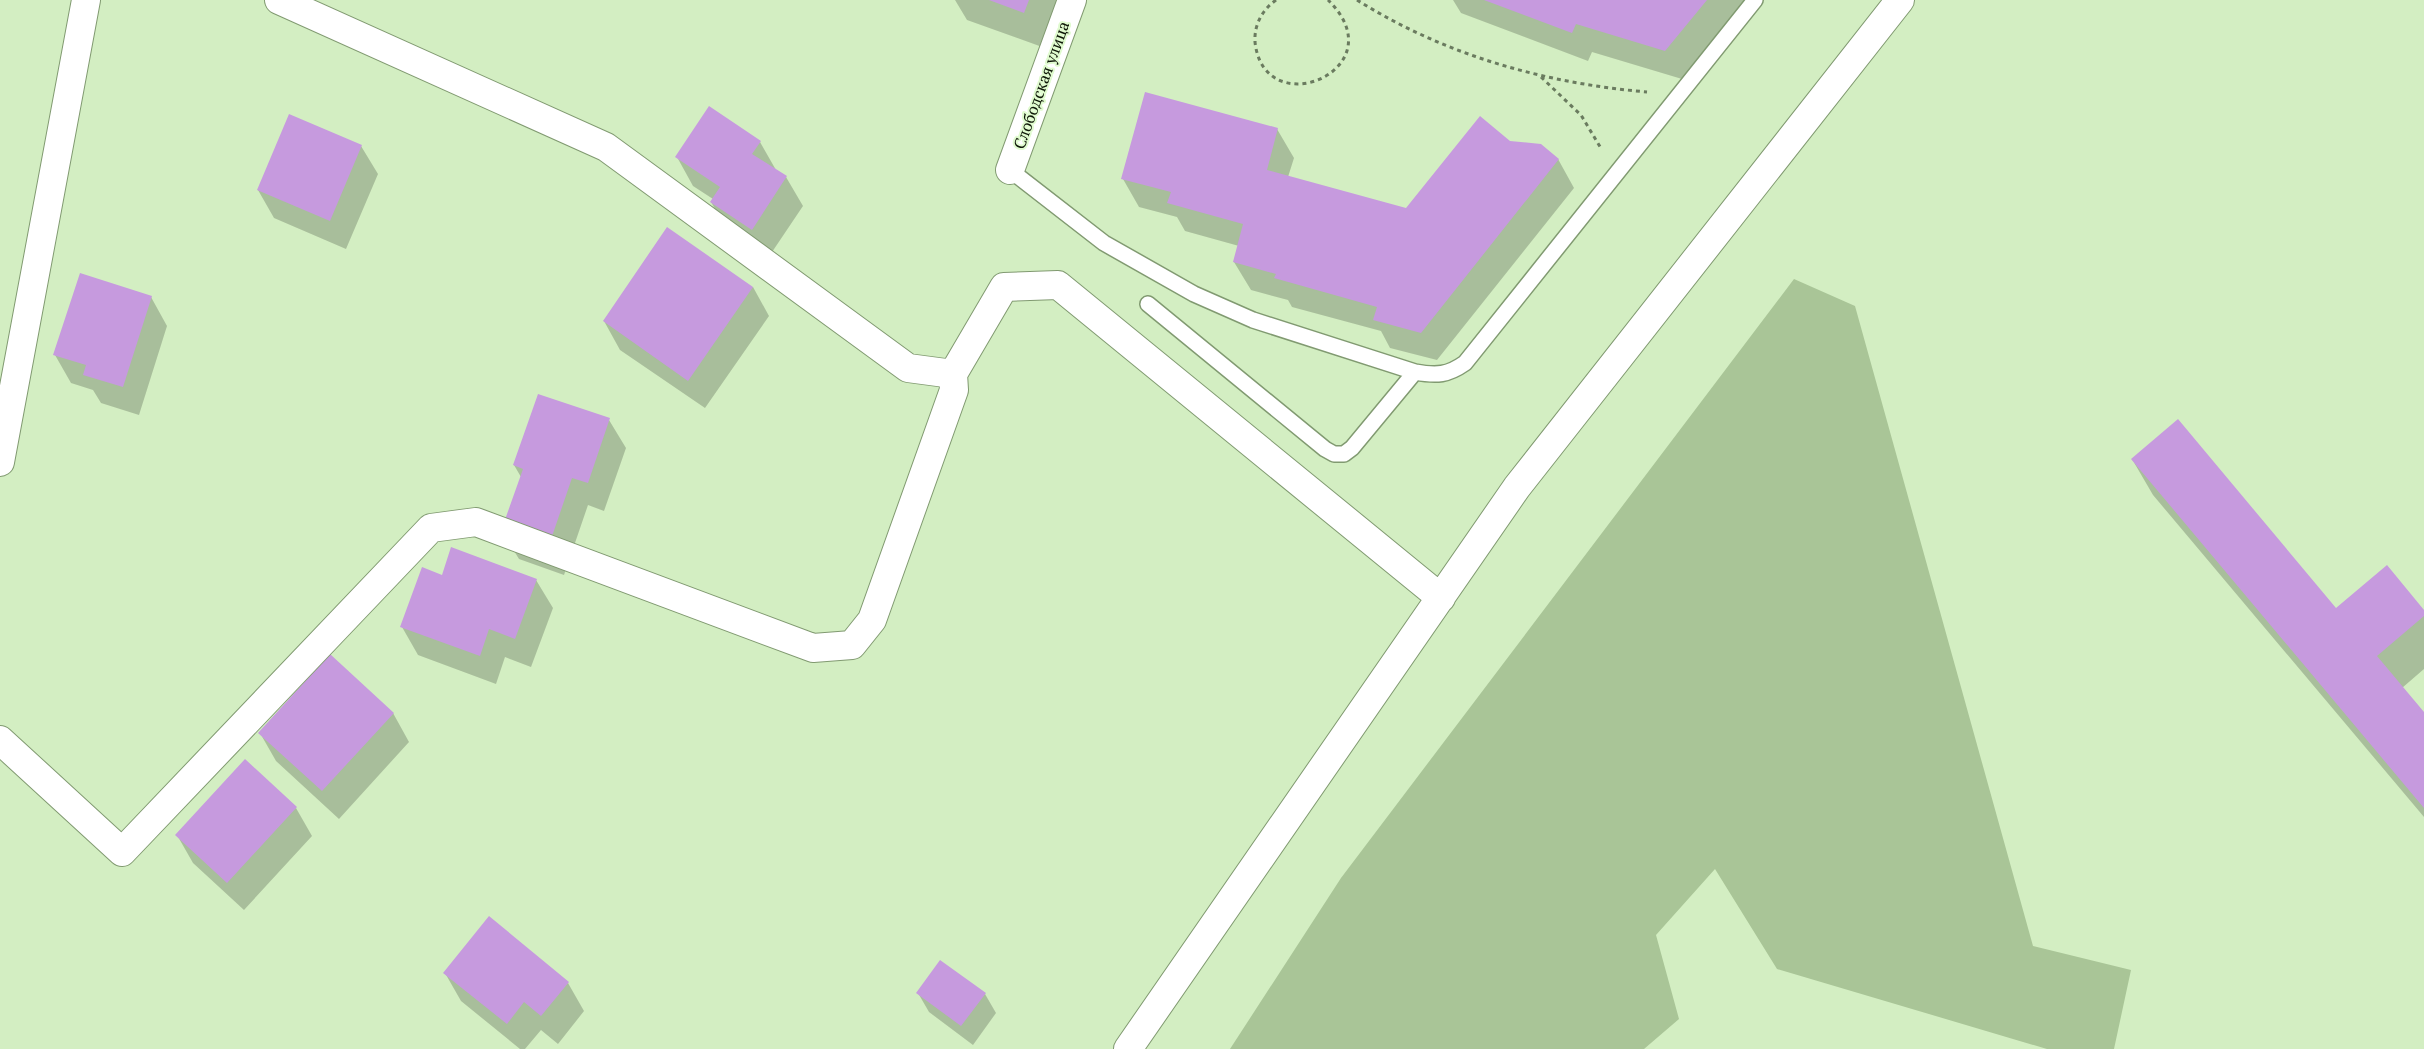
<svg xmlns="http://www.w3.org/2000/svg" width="2424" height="1049" font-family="'PT Serif',serif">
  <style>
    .green { fill: #a9c597 }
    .shadow { fill: #0003 }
    .building { fill: #c69ade }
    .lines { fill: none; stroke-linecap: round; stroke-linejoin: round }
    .lane-casing { stroke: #819a71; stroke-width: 18 }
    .street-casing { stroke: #819a71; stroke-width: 30 }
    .path { stroke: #6a7b5f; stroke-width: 3; stroke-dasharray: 4 4; stroke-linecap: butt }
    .lane { stroke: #fff; stroke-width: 15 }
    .street { stroke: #fff; stroke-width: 28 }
    .labels { text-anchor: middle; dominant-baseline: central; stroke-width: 4; stroke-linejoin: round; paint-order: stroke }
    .street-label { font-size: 16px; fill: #0d1607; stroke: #e0fbcf }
  </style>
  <rect width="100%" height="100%" fill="#d3eec2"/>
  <!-- green -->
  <path class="green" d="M1794 279 1855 306 2033 946 2131 970 2114 1049H2047L1777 969 1715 869 1656 935 1679 1019 1644 1049H1230L1341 878Z"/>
  <!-- shadow -->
  <path class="shadow" d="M955 0H1062L1045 48 967 20Z
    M1453 0H1745L1682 79 1592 52 1588 61 1461 13Z
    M1277 129 1294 158 1288 177 1407 210 1510 142 1558 159 1574 188 1437 360 1390 348 1381 331 1292 307 1288 300 1251 290 1234 262 1239 246 1185 231 1177 217 1139 207 1123 179Z
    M760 142 776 170 786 177 803 206 768 258 727 230 711 202 713 199 693 186 677 157Z
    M361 146 378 174 346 249 274 218 258 190Z
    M753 287 769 316 705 408 620 350 604 321Z
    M151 297 167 326 139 415 101 403 93 390 71 383 55 355Z
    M609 420 626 448 604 511 588 505 564 575 519 559 502 531 521 477 514 465Z
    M2132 459 2336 610 2424 612V669L2402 688 2424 714V817L2153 495Z
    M536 580 553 608 531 667 505 657 496 684 418 655 402 627Z
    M393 713 409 742 339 819 276 761 260 733Z
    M296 808 312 836 244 910 193 863 177 835Z
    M445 973 568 983 584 1011 558 1044 541 1030 525 1049H520L461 1001Z
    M918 993 985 994 996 1013 973 1045 929 1012Z"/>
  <!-- building -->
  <path class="building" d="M989 0H1029L1024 13Z
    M1484 0H1707L1665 51 1576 24 1572 33Z
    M1145 92 1278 128 1267 170 1406 208 1480 116 1510 141 1541 144 1559 159 1421 333 1373 320 1377 307 1274 278 1276 274 1233 262 1243 224 1167 203 1171 192 1121 179Z
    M709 106 761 141 752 154 787 176 752 230 710 202 720 187 675 157Z
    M289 114 362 145 330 221 257 190Z
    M667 227 753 287 688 381 603 321Z
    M80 273 152 296 123 387 83 375 86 365 53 355Z
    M538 394 610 418 588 483 572 478 548 548 501 531 523 469 513 465Z
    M2178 419 2336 608 2387 565 2424 610V616L2377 656 2424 712V808L2131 459Z
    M451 547 537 579 515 639 489 629 480 656 400 627 422 567 442 575Z
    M330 654 394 713 322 791 258 733Z
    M245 759 297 807 227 883 175 835Z
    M489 916 569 982 541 1016 524 1002 507 1024 443 973Z
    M940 960 986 993 961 1026 916 993Z"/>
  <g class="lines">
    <defs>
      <path id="lane" d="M1010 170 1104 243 1194 294 1253 320 1415 372C1437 376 1448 375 1465 363L1755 0
        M1148 304 1325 449 1334 454H1344L1352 448 1415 372"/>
      <path id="street" d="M279 0 606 147 908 368 953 374 1004 287 1058 285 1441 598
        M1010 170 1072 0
        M0 462 86 0
        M0 740 122 852 431 528 476 522 813 648 852 645 872 620 954 390 953 374
        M1128 1049 1517 487 1900 0"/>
    </defs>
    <!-- lane casing -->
    <use href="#lane" class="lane-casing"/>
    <!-- street casing -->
    <use href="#street" class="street-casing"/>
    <!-- path -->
    <path class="path" d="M1276 0C1262 10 1254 25 1255 42 1264 126 1399 69 1328 0
      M1357 0C1445 55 1543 83 1647 92
      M1541 77 1581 115 1602 150"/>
    <!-- lane -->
    <use href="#lane" class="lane"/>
    <!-- street -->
    <use href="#street" class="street"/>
  </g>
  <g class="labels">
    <!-- street labels -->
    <g class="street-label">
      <text transform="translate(1041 85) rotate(-70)">Слободская улица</text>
    </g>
  </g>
</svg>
